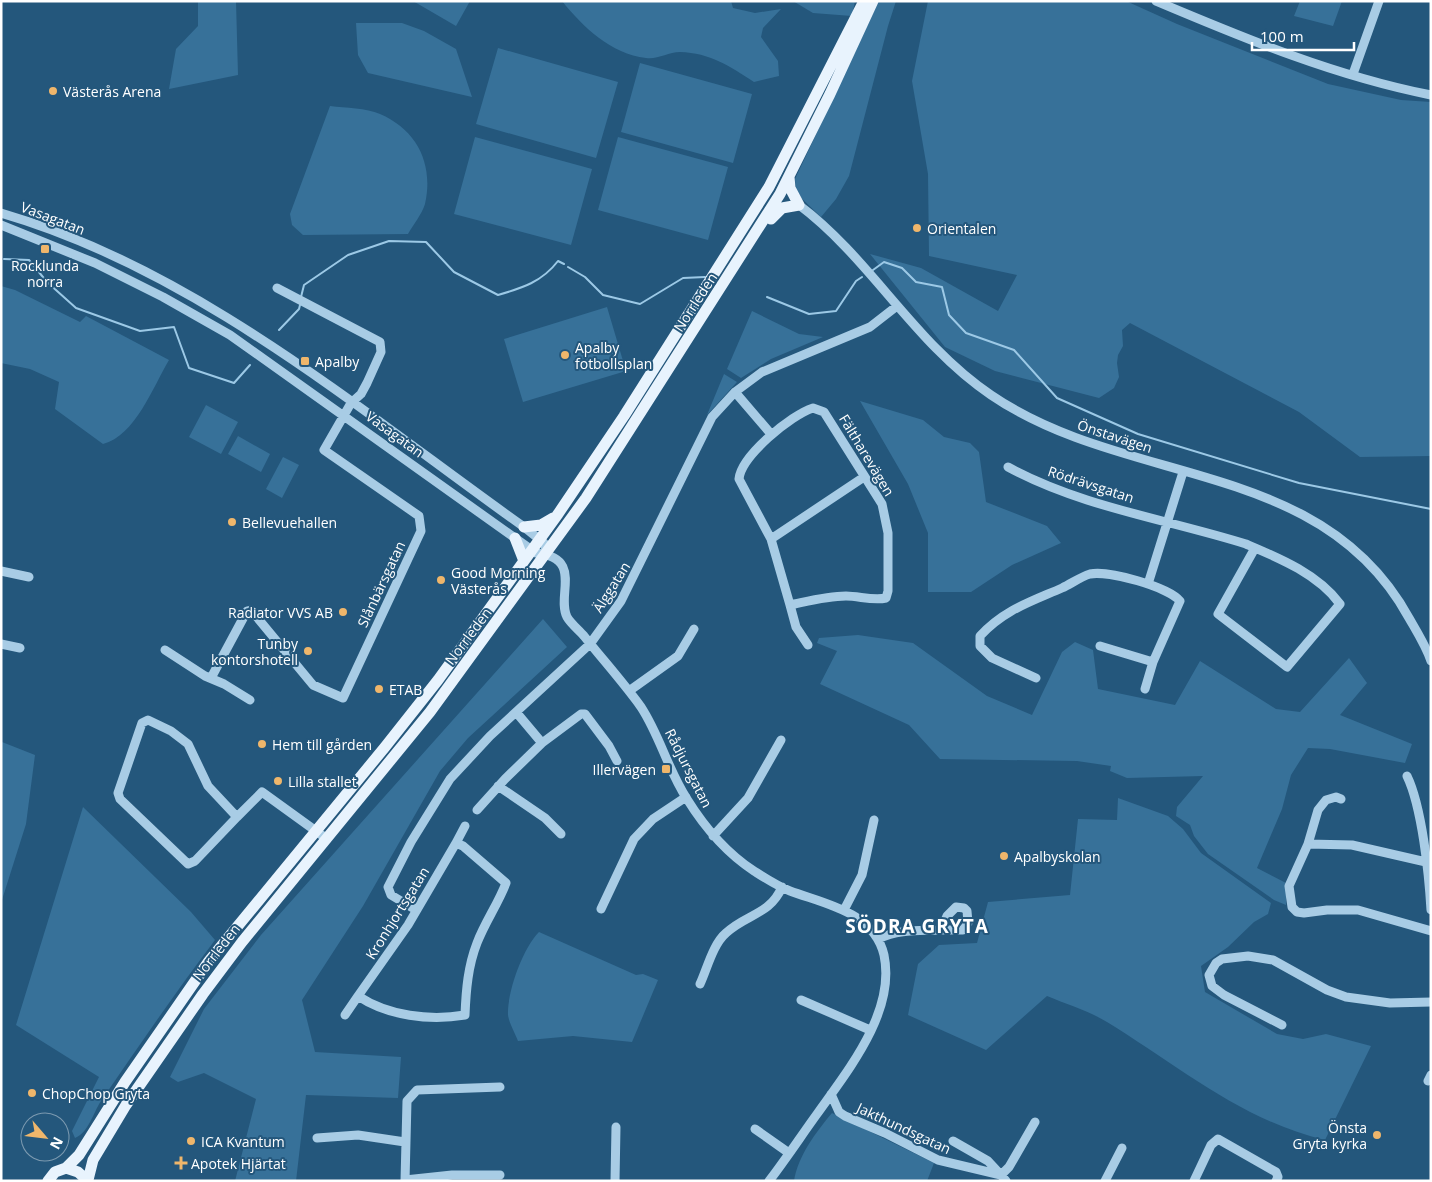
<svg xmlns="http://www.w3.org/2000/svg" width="1432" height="1182" font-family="'Open Sans',sans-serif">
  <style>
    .green { fill: #377199 }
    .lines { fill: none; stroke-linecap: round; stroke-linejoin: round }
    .stream { stroke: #9cc9e6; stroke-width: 2 }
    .minor { stroke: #a8cce5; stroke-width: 9 }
    .major { stroke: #e8f3fd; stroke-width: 11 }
    .poi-dot { fill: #efb66b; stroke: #24577c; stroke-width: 2 }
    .labels { text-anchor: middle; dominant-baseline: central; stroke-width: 4; stroke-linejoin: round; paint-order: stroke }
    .poi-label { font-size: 14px; fill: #fff; stroke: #24577c; text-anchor: start }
    .street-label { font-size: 14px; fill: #fff; stroke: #24577c }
    .district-label { font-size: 19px; font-weight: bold; letter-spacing: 1px; fill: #fff; stroke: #24577c }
  </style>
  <rect width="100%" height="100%" fill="#24577c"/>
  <!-- green -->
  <path class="green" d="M198 1H236L238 75 169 89 176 49 198 26Z
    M413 1H470L456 26Z
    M562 1H731L733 8 755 13 781 9 763 28 761 37 778 61 779 76 754 82C730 66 710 53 680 52 668 52 657 60 646 58 611 54 583 27 562 1Z
    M793 1H855L852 16 813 13Z
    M879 1H896L888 26 849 176 836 199 821 217 796 193 795 179Z
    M928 1H1126L1177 24 1328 84 1401 100 1431 102V456L1360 457 1299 412 1130 323 1122 330 1123 346 1118 355 1117 363 1119 377 1114 388 1099 398 995 371 945 347 870 254 921 268 998 311 1017 275 929 256 928 174 912 81Z
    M1300 1H1342L1333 26 1294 16Z
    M356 23H402L424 31 456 49 472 97 368 73 358 55Z
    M498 48 618 82 596 158 476 124Z
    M640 63 752 94 733 163 621 132Z
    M330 106C346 108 366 108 380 114 417 130 434 164 425 204 422 214 413 225 408 234L303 235 292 225 290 214Z
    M475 137 592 169 571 245 454 214Z
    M618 137 728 167 708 240 598 210Z
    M1 286 15 290 80 322 86 316 169 360C153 387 135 436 103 444L55 409 59 382 30 369 1 363Z
    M607 307 626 371 523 402 504 339Z
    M752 311 799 334 823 337 771 359 741 378 727 369Z
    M724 374 737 382 707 415Z
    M860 401 923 420 944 437 970 443 979 452 986 502 1047 526 1061 543 1012 565 971 592H928V533L908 484Z
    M206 405 238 422 221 454 189 437Z
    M238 436 270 454 261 472 228 454Z
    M283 457 299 465 282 498 266 489Z
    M543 619 567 647 468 738 440 771 363 906 302 1000 315 1052 401 1057 398 1098 306 1095 296 1181H235L256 1099 204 1073 178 1082 170 1077 204 1009 261 935Z
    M858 635 913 643 987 696 1032 715 1062 652 1075 642 1093 650 1098 689 1175 705 1200 661 1276 709 1300 712 1349 658 1367 683 1340 715 1412 744 1405 763 1330 749 1308 748 1291 775 1282 809 1257 868 1286 883V905L1274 900 1208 854 1194 836 1190 825 1176 816 1177 807 1203 776 1127 778 1110 771 1111 766 1077 761 940 759 909 725 820 684 837 651 817 643 819 638Z
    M2 742 35 755 26 824 1 903Z
    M1118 798 1168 816 1183 829 1201 853 1271 903 1268 914 1254 922 1228 947 1201 966 1205 992 1277 1034 1303 1039 1326 1034 1371 1046 1325 1140C1243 1121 1177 1065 1107 1022 1089 1011 1066 1004 1047 996L986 1050 908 1015 918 964 939 945 977 943 988 902 1070 895 1078 819 1117 820Z
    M83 807 191 912 215 940C175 993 138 1047 101 1101 93 1113 89 1132 75 1138L72 1131 99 1077 16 1025Z
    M539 932 636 975 643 974 658 980 632 1042 573 1036 518 1041C515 1033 509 1023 508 1015 507 992 523 948 539 932Z
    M832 1113 934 1163 927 1181H794C798 1156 816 1132 832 1113Z"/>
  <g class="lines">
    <!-- stream -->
    <path class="stream" d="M4 259 29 260 47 282 76 308 140 331 174 327 189 368 234 383 250 365
      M568 267 585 277 603 295 640 304 683 278 705 277
      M873 270 884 262 902 268 916 282 942 287 949 315 966 333 1014 350 1057 398 1138 434 1299 483 1431 509
      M301 297 304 285 348 255 389 241 426 242 454 272 498 295C522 288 542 282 558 261L564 264
      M767 297 809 314 836 311 856 281 862 277
      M279 330 299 309 300 305"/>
    <!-- minor -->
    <path class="minor" d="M1156 1C1246 39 1335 76 1431 95
      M1353 74 1379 1
      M799 205C871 259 914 343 991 395 1127 488 1321 457 1409 618 1417 632 1426 646 1431 661
      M1 213C195 269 362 412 524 527L544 543 547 554
      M1 225 95 263 163 297 230 335 536 553C584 558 556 595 567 617 571 624 579 630 584 636 603 660 623 682 641 707 660 736 668 770 687 799 705 828 725 852 754 871 765 878 777 886 790 891 825 904 874 912 884 955 896 1012 848 1070 817 1114 801 1136 786 1159 769 1181
      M735 392 771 434
      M813 408 824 412 882 504 888 533V591L886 598C873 601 859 596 846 596 827 596 809 601 790 605L771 539 739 479C741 456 791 415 813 408Z
      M1008 467C1082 507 1166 519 1246 544 1279 558 1318 574 1340 604L1287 667 1218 614 1255 548
      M771 539 864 477
      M1 571 29 577
      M1148 584 1183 472
      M790 605 796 627 808 645
      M1 644 20 648
      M1100 646 1153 662
      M165 650 205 676 224 684 250 700
      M211 678 247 611 251 610 313 685 343 698 421 531 419 516 324 450 351 403 361 394 367 383 381 352 380 342 277 288
      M1036 678 992 658 980 646V636C1004 610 1030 602 1062 588 1071 584 1080 577 1090 574 1108 570 1169 587 1180 601L1153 662 1145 689
      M629 691 678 656 694 629
      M516 712 542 743
      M1407 776C1422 807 1429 875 1431 910
      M498 786 545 818 561 834
      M1341 799 1336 797 1326 800 1318 810 1308 844 1289 886 1292 907 1297 912 1304 913 1327 910H1358L1431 931
      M477 810 505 779 542 743 581 714H585L609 746 617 761
      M237 817 195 861 188 864 120 799 118 793 142 723 148 720 171 731 188 744 208 786 237 817 262 792 327 839
      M713 836 748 798 781 740
      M456 843 463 846 506 883C498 904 485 922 477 943 468 966 466 990 465 1015 430 1021 388 1016 358 996L408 925Z
      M456 843 465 826
      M1308 844 1352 845 1426 862
      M601 909 634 839 653 819 686 797
      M416 910 391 895 388 887 411 842 450 779 490 736 590 644 621 601 712 417 735 392 762 372 870 327 897 306
      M844 910 862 875 874 820
      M878 939C899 929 918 931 941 930L947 916 956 907 964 908 967 911 968 923 963 930H941
      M700 984C707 969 713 944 726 933 746 914 770 915 782 887
      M801 1000 870 1030
      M345 1015 358 996
      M1282 1025 1224 995 1212 986 1209 975 1216 963 1222 959 1248 956 1273 960 1327 990 1346 997 1390 1003 1431 1002
      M1428 1081 1431 1075
      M831 1094 839 1112 845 1116 885 1133 938 1160 1001 1175 1006 1181
      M755 1129 789 1153
      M317 1138 358 1135 405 1142
      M953 1141 988 1161 1001 1175 1009 1167 1035 1122
      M405 1180 452 1175H500
      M405 1181 407 1101 417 1090 500 1087
      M615 1181 616 1127
      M1105 1181 1122 1148
      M1194 1181 1211 1145 1218 1139 1276 1172 1278 1177 1276 1181"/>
    <!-- major -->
    <path class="major" d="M789 177 790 188 799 205
      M771 219 782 208 799 205
      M524 527 541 525 553 518
      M515 538 524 561
      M66 1168 79 1155 125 1082 209 961 385 747 438 680 558 514 624 416 769 187 864 1
      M88 1180 93 1160 126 1105 203 994 242 942 430 712 586 498 780 194 830 94 873 1
      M48 1181 55 1172 66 1168 78 1172 88 1181"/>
  </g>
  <!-- markers -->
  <g class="poi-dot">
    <circle cx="53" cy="91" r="5"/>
    <circle cx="917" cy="228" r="5"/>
    <rect x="40" y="244" width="10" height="10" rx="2.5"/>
    <circle cx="565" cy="355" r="5"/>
    <rect x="300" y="356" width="10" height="10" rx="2.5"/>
    <circle cx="232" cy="522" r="5"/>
    <circle cx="441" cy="580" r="5"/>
    <circle cx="343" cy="612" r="5"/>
    <circle cx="308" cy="651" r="5"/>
    <circle cx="379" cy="689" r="5"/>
    <circle cx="262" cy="744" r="5"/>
    <rect x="661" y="764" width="10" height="10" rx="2.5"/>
    <circle cx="278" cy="781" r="5"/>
    <circle cx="1004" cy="856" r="5"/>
    <circle cx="32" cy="1093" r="5"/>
    <circle cx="1377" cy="1135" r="5"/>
    <circle cx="191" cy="1141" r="5"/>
    <path d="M178.5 1155.5h5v5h5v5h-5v5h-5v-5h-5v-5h5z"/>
  </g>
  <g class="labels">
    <!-- poi labels -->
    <g class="poi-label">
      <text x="63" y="91">Västerås Arena</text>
      <text x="927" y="228">Orientalen</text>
      <text x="45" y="265" text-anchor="middle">Rocklunda<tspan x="45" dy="16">norra</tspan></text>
      <text x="575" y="347">Apalby<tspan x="575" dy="16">fotbollsplan</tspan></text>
      <text x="315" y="361">Apalby</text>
      <text x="242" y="522">Bellevuehallen</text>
      <text x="451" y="572">Good Morning<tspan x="451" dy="16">Västerås</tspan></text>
      <text x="333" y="612" text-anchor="end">Radiator VVS AB</text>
      <text x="298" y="643" text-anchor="end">Tunby<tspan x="298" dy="16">kontorshotell</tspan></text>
      <text x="389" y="689">ETAB</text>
      <text x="272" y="744">Hem till gården</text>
      <text x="656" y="769" text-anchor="end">Illervägen</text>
      <text x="288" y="781">Lilla stallet</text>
      <text x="1014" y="856">Apalbyskolan</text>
      <text x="42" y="1093">ChopChop Gryta</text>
      <text x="1367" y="1127" text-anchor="end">Önsta<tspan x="1367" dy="16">Gryta kyrka</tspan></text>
      <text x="201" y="1141">ICA Kvantum</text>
      <text x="191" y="1163">Apotek Hjärtat</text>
    </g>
    <!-- street labels -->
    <g class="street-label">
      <text transform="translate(53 218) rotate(21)">Vasagatan</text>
      <text transform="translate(695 302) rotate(-57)">Norrleden</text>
      <text transform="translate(395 434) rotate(36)">Vasagatan</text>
      <text transform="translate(1115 436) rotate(18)">Önstavägen</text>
      <text transform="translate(867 455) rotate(59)">Fältharevägen</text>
      <text transform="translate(1091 484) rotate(18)">Rödrävsgatan</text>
      <text transform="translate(381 584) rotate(-65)">Slånbärsgatan</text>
      <text transform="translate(611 587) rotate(-58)">Älggatan</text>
      <text transform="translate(468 636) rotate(-53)">Norrleden</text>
      <text transform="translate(689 768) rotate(63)">Rådjursgatan</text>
      <text transform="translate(397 913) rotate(-58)">Kronhjortsgatan</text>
      <text transform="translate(216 952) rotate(-52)">Norrleden</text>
      <text transform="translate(904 1128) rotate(25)">Jakthundsgatan</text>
    </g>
    <!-- district labels -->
    <g class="district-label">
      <text x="917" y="926">SÖDRA GRYTA</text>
    </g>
  </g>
  <!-- border -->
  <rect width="1432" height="1182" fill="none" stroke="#ffffff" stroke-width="5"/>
  <!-- north arrow -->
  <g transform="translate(45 1137) rotate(118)"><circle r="24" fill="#24577c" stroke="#7c9ab0"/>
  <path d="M0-4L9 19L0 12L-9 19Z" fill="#efb66b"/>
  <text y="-8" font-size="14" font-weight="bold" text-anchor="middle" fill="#ffffff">N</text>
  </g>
  <!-- scale -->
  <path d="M1252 42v8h102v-8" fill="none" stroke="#ffffff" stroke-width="2.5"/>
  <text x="1260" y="42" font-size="15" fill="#ffffff" stroke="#24577c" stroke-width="4" paint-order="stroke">100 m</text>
</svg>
